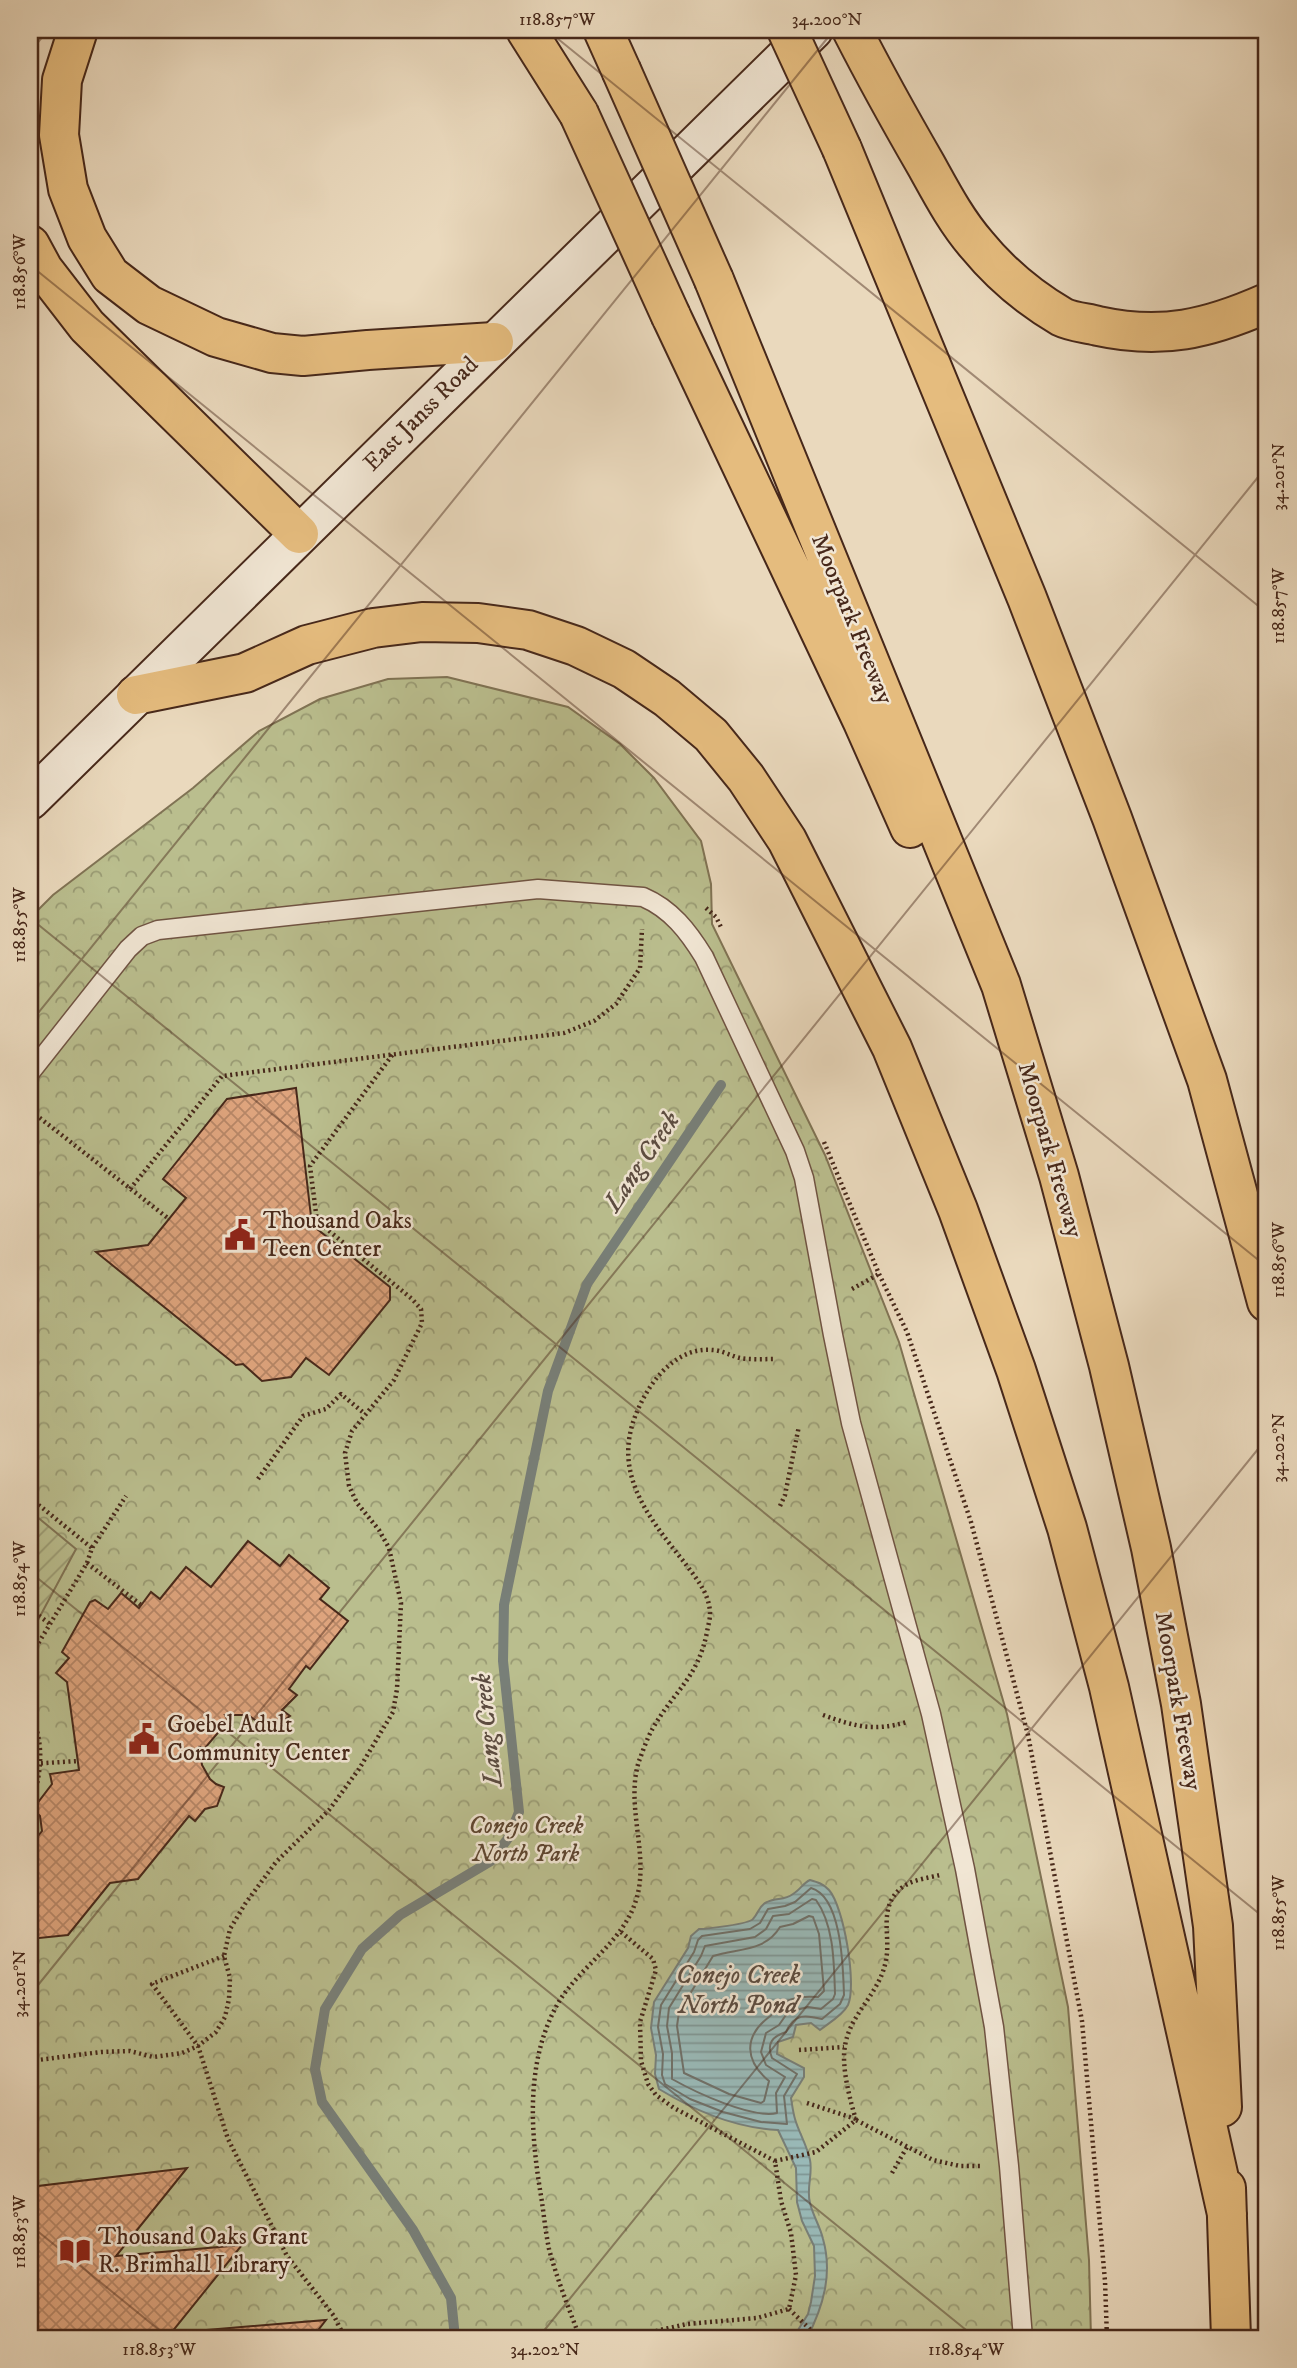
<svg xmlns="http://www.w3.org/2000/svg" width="1297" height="2368" font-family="'IM FELL DW Pica',serif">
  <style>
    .park { fill: url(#park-crowns); stroke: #807354; stroke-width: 2 }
    .garden { fill: url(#garden-furrows); stroke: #807354; stroke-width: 2 }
    .water { fill: url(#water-rules); stroke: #787f78; stroke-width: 2 }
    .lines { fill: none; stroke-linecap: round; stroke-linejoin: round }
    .shore { stroke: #707068; stroke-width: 2 }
    .stream { stroke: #787f78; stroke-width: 10 }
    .building { fill: url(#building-cross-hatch); stroke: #47281a; stroke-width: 2 }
    .lane-casing { stroke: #705443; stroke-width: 21 }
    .secondary-casing { stroke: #47281a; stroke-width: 42 }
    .highway-casing { stroke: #47281a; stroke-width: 42 }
    .path { stroke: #47281a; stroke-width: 4.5; stroke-dasharray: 2 3.5; stroke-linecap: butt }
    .lane { stroke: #f1e6d4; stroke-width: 18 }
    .secondary { stroke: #f1e6d4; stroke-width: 38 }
    .highway { stroke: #e5bc7e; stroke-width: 38 }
    .highway-bridge-casing { stroke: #47281a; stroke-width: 42; stroke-linecap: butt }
    .highway-bridge { stroke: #e5bc7e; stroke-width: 38 }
    .ticks { fill: none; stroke: #47281a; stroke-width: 2; stroke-opacity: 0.45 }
    .labels { text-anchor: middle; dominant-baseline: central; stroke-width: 5; stroke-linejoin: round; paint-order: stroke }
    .street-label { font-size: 24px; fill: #47281a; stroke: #f1e6d4 }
    .poi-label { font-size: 24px; fill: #47281a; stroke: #f1e6d4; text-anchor: start }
    .park-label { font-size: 24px; font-style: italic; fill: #5e4631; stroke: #f1e6d4 }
    .water-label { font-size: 26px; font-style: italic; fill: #5c4c41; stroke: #f1e6d4 }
    .neatline { fill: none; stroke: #47281a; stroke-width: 2.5 }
    .ticks-label { font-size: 18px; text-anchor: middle; fill: #47281a }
  </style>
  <defs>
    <pattern id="park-crowns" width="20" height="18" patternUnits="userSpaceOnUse" patternTransform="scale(1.75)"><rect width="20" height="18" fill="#babe8e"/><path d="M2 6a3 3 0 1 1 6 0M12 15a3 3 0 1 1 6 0" fill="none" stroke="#999a73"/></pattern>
    <pattern id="garden-furrows" width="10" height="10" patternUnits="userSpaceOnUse" patternTransform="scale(1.75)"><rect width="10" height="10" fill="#babe8e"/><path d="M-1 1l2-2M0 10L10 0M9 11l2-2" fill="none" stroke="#999a73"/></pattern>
    <pattern id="water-rules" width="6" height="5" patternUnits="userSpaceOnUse" patternTransform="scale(1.75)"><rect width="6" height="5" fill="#99b9b7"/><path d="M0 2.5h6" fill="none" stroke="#7f9694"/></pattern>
    <pattern id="building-cross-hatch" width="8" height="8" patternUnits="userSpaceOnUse" patternTransform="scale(1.75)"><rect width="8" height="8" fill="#dea47d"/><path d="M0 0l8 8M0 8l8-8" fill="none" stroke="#b68666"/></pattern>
  </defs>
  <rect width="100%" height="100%" fill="#ead9bd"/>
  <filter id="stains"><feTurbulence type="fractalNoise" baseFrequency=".00286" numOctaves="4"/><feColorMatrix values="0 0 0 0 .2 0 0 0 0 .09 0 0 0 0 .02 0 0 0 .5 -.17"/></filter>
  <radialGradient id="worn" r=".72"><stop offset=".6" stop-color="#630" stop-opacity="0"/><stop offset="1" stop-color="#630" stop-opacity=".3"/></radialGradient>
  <!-- park -->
  <path class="park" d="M447 677 568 707 620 744 654 778 701 841 711 884 712 924 825 1155 899 1342 1007 1714 1068 2007 1089 2260 1091 2338H30V918L53 895 193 788 259 731 320 699 388 679Z"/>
  <!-- garden -->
  <path class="garden" d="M30 1511 76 1549 30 1635Z"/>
  <!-- water -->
  <path class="water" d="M810 1880C817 1882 824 1884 829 1890 844 1907 857 1985 848 2005 843 2015 829 2023 820 2030L811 2023 796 2025 793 2037 778 2042 777 2054 804 2068V2077L791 2098C792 2104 793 2112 795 2119 799 2133 807 2145 810 2160 813 2174 806 2189 810 2203 813 2216 820 2226 823 2239 833 2274 823 2307 807 2338H793L808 2314 811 2302 815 2276 814 2246 802 2221 797 2202 796 2168 778 2130C736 2128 695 2111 659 2089L655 2074 656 2055 651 2028 654 2002 688 1948 691 1936 699 1929C707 1929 749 1924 753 1919 759 1913 759 1905 767 1902 776 1897 784 1901 793 1894 800 1890 803 1883 810 1880Z"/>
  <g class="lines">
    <!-- shore -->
    <path class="shore" d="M811 1888C842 1897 843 1967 844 1995L840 2004 822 2019C806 2015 794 2013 786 2032 773 2036 766 2043 772 2058L797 2074 784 2096 787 2124 761 2122 723 2112 690 2099 665 2084 662 2075 663 2054 658 2027 661 2005 694 1952 698 1940 702 1936 750 1929 760 1923 768 1909 785 1906 795 1902Z
      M812 1899 816 1900C834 1925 834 1963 835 1994L833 1999 821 2009 808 2007 788 2012 779 2025 766 2033 761 2052 766 2065 785 2077 776 2093 777 2113C752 2119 695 2092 672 2079V2053L667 2026 669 2008 701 1956 705 1946 755 1937 766 1929 773 1916 789 1914Z
      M809 1916 813 1917 819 1934 824 1991 818 1997C806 1996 790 1997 780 2005 776 2008 774 2014 769 2017 743 2037 745 2061 769 2081L764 2101 761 2103 729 2094 684 2073 677 2026 679 2012 713 1956C738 1948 765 1952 780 1927L793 1924Z"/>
    <!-- stream -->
    <path class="stream" d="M455 2338 451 2298 413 2230 322 2102 315 2069 325 2009 362 1949 400 1915 491 1861 509 1837 519 1812 503 1661 504 1605 548 1391 587 1284 721 1085"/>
  </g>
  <!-- building -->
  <path class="building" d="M296 1088 312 1225 390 1287V1300L329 1375 306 1358 291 1377 262 1381 243 1364 236 1365 96 1252 148 1245 186 1198 163 1179 227 1099Z
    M248 1541 280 1566 289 1555 329 1588 320 1599 348 1621 310 1669 306 1666 289 1689 297 1695 282 1710 290 1716 269 1730 248 1715H225L228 1721 205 1748 199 1747 202 1765 210 1779 216 1784 224 1787 217 1806 205 1809 195 1821 189 1816 138 1879 110 1883 68 1935 30 1939V1846L42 1831 40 1816 33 1809 52 1784 50 1774 79 1770 67 1682 56 1673 69 1658 62 1652 90 1602 95 1600 108 1609 121 1593 139 1608 151 1592 160 1599 186 1567 211 1587Z
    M187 2168 116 2256 242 2245 171 2333 326 2320 312 2338H30V2187Z"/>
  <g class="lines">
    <defs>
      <path id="lane" d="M30 1073 128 949 142 936 158 930 538 889 643 897C671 909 688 931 704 957L795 1151 804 1178 833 1335 851 1423 931 1714 965 1869 994 2027 1009 2166 1023 2338"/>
      <path id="secondary" d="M30 800 813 30"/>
      <path id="highway" d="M78 30 62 80 59 135 68 189 87 238 110 275 149 305 216 337 272 353 303 356 368 350 494 342
        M526 30 579 114
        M603 30 621 70
        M852 30C875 75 900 120 926 165 941 192 956 221 977 245 1000 273 1031 299 1062 317 1072 322 1087 323 1098 326 1162 340 1208 329 1267 303
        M842 149 1027 598 1112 818 1207 1080 1267 1302
        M30 245 43 269 87 326 299 534
        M714 280 1001 985 1059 1176 1109 1366 1151 1548 1181 1704 1213 1926 1222 2107
        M671 316 863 722 910 828
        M136 695 245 673 307 645 373 628 422 622 478 623 528 630 576 646 624 669 667 698 711 735 746 778 787 840 892 1048 958 1210 1016 1370 1067 1528 1109 1687 1227 2214
        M1226 2188 1231 2338"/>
    </defs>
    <!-- lane casing -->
    <use href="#lane" class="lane-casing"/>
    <!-- secondary casing -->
    <use href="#secondary" class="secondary-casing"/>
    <!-- highway casing -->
    <use href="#highway" class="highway-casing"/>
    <!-- path -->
    <path class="path" d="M706 908 716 917 722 929
      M31 1111 169 1219
      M824 1142 879 1274 907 1332 971 1522 1028 1735 1082 2021 1105 2281 1107 2338
      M130 1189 222 1076 564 1033 594 1021 616 1004 640 968 642 929
      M852 1289 879 1274
      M258 1479 303 1416 326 1409 341 1394 365 1414
      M30 1498 92 1548
      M780 1506 785 1495 799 1426
      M87 1563 141 1605
      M30 1609 50 1624
      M30 1657 87 1563 92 1548 126 1496
      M30 1711C46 1747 41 1774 30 1810
      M823 1715C854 1726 873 1732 907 1722
      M30 1764 78 1761
      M621 1932 653 1959 656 1970 640 2022 641 2061 648 2084 656 2095 674 2108 775 2161 781 2201 791 2233 796 2275 789 2309 757 2318 687 2324 660 2330 634 2338
      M224 1956 152 1984 198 2046 228 2139 287 2256 334 2316 343 2334 339 2338
      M799 2050 844 2047
      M30 2061 101 2052 130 2051 153 2057 182 2053 198 2046 216 2032 225 2017 229 1999 230 1978 224 1956 230 1929 245 1904 276 1862 329 1810 359 1769 393 1712 397 1689 401 1603 389 1548 379 1530 357 1503 349 1486 345 1453 352 1431 394 1380 422 1323 421 1309 412 1299 317 1221 310 1166 393 1054
      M807 2103 856 2119
      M856 2120C850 2100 841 2066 845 2046 850 2013 880 1994 886 1960 891 1936 878 1909 900 1889 910 1880 928 1878 940 1875
      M775 2161 816 2152 856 2120 933 2160 960 2166H982
      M892 2173 907 2147
      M789 2309 819 2338
      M343 2334 372 2338
      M580 2338C569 2309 557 2279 549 2249 546 2234 544 2217 542 2202 531 2137 524 2065 557 2005 579 1966 625 1942 637 1897 649 1853 625 1805 639 1761 643 1751 647 1738 653 1728 674 1691 698 1678 707 1632 708 1626 710 1620 710 1614 710 1594 696 1578 684 1562 645 1513 608 1468 641 1403 654 1376 679 1347 712 1350 721 1350 731 1356 740 1358 751 1360 764 1359 776 1359"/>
    <!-- lane -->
    <use href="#lane" class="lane"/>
    <!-- secondary -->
    <use href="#secondary" class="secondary"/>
    <!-- highway -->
    <use href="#highway" class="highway"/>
    <defs>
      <path id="highway-bridge" d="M787 30 842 149
        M621 70 714 280
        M579 114 671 316"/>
    </defs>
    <!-- highway-bridge casing -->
    <use href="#highway-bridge" class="highway-bridge-casing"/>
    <!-- highway-bridge -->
    <use href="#highway-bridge" class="highway-bridge"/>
  </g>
  <!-- ticks -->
  <path class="ticks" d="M547 30 1267 613M30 52 48 30M30 265 1267 1267M30 918 1267 1920M30 1023 834 30M30 1572 976 2338M30 1995 1267 466M30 2225 169 2338M538 2338 1267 1438"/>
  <!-- icons -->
  <defs>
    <symbol id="civic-bare" viewBox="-9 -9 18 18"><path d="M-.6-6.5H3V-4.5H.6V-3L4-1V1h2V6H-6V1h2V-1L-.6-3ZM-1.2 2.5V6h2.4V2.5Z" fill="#8f2418" stroke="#f1e6d4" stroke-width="2.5" paint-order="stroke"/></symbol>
    <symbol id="library-bare" viewBox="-9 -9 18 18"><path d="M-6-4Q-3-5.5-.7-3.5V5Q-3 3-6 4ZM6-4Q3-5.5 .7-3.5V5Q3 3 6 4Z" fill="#8f2418" stroke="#f1e6d4" stroke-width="2.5" paint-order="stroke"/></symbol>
  </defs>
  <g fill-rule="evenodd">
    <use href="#civic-bare" x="218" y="1213" width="44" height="44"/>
    <use href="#civic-bare" x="122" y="1717" width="44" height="44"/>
    <use href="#library-bare" x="53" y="2229" width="44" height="44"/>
  </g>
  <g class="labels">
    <!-- street labels -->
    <g class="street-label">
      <text transform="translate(421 414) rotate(-45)">East Janss Road</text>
      <text transform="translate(852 619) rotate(68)">Moorpark Freeway</text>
      <text transform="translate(1050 1150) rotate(74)">Moorpark Freeway</text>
      <text transform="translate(1178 1701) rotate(80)">Moorpark Freeway</text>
    </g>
    <!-- poi labels -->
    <g class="poi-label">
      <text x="263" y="1221">Thousand Oaks<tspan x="263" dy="28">Teen Center</tspan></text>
      <text x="167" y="1725">Goebel Adult<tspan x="167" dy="28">Community Center</tspan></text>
      <text x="98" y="2237">Thousand Oaks Grant<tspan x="98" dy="28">R. Brimhall Library</tspan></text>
    </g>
    <!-- park labels -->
    <g class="park-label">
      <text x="526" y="1826">Conejo Creek<tspan x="526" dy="28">North Park</tspan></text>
    </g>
    <!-- water labels -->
    <g class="water-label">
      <text transform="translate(642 1162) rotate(-56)">Lang Creek</text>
      <text transform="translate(488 1730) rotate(-96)">Lang Creek</text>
      <text x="738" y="1975">Conejo Creek<tspan x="738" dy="30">North Pond</tspan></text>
    </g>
  </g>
  <!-- margin -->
  <rect width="1297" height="2368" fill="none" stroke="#ead9bd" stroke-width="77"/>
  <rect x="38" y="38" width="1220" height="2292" class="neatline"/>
  <g class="ticks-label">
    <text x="557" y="25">118.857°W</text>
    <text x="827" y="25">34.200°N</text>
    <text transform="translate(19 272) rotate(-90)" y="6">118.856°W</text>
    <text transform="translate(1278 477) rotate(-90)" y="6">34.201°N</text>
    <text transform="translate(1278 606) rotate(-90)" y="6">118.857°W</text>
    <text transform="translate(19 925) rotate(-90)" y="6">118.855°W</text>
    <text transform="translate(1278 1260) rotate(-90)" y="6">118.856°W</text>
    <text transform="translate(1278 1448) rotate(-90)" y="6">34.202°N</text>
    <text transform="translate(19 1579) rotate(-90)" y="6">118.854°W</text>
    <text transform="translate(1278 1913) rotate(-90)" y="6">118.855°W</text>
    <text transform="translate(19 1984) rotate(-90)" y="6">34.201°N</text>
    <text transform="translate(19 2232) rotate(-90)" y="6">118.853°W</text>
    <text x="159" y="2355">118.853°W</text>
    <text x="545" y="2355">34.202°N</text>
    <text x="966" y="2355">118.854°W</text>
  </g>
  <rect width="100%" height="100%" filter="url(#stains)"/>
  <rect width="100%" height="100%" fill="url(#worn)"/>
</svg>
